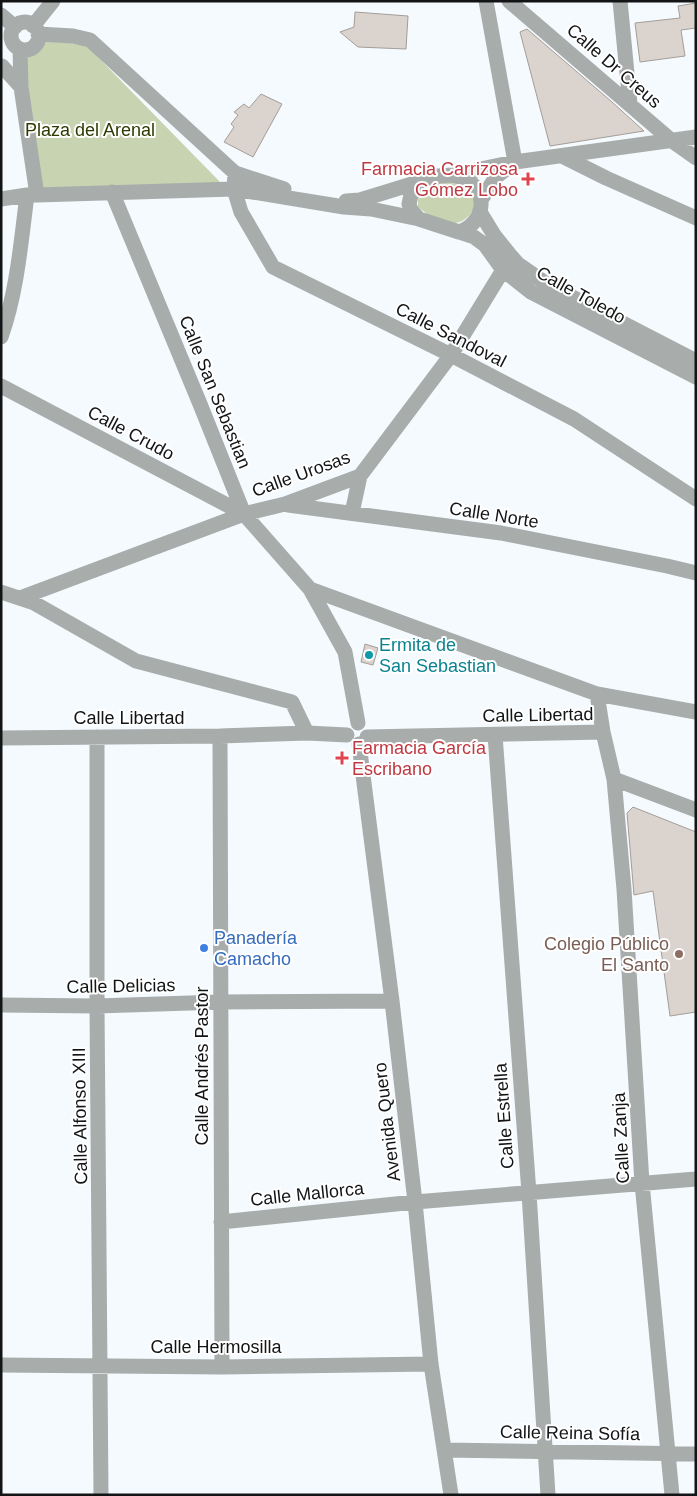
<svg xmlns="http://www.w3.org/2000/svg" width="697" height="1496" font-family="Arial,sans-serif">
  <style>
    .green { fill: #c8d3b1 }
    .building { fill: #dad3ce; stroke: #a49d98 }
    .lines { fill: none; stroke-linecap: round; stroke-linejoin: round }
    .minor { stroke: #a8acab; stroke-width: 15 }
    .health-dot { fill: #e0444e; stroke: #fff; stroke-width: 2 }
    .culture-dot { fill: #0f9aa8; stroke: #fff; stroke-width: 2 }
    .shop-dot { fill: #3f7fe0; stroke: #fff; stroke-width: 2 }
    .education-dot { fill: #8d6e63; stroke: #fff; stroke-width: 2 }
    .labels { text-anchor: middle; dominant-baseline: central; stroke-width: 4; stroke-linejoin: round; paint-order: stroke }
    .street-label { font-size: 18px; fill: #121416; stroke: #fff }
    .park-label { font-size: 18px; fill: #2d3a00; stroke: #fff }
    .health-label { font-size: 18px; fill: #be3a42; stroke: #fff; text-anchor: end }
    .culture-label { font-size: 18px; fill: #0d838f; stroke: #fff; text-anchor: start }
    .shop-label { font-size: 18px; fill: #366cbe; stroke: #fff; text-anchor: start }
    .education-label { font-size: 18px; fill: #785e54; stroke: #fff; text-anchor: end }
  </style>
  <rect width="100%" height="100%" fill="#f4fafe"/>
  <!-- green -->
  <path class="green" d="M54 40 87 46 222 184 41 188 26 69 27 58 39 46 45 41Z
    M443 181C450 181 456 181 462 184 486 196 472 228 445 223 435 221 426 213 418 207V199L425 192Z"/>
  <!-- building -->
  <path class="building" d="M696 3V28L681 30 685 56 640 62 635 23 680 18 678 6Z
    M355 12 408 16 406 49 358 47 340 32 354 27Z
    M527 29 612 102 644 131 550 146 520 32Z
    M261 94 282 104 253 157 224 142 234 127 231 124 238 115 234 112 244 104 249 108Z
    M365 644 378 648 373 665 361 662Z
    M633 807 696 832V1012L670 1016 653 891 634 895 627 813Z"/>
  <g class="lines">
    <!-- minor -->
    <path class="minor" d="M486 1 515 162
      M509 1 672 141 696 158
      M620 1 630 104
      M1 15 15 27
      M11 36a14 14 0 1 1 28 0a14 14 0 1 1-28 0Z
      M33 26 53 1
      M38 34 73 36 90 40 235 173 284 189
      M20 49 21 87 37 195 234 189 344 207 371 209 419 219
      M2 66 21 87
      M562 156 606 178 696 218
      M235 173 234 189 241 212 273 267 451 355 574 419 696 499
      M452 175 515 162 696 137
      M452 175C457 176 462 177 467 180 490 194 483 224 459 232L419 219 411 210 409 204 411 195 415 191 438 176Z
      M112 192 200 404 244 514 310 589
      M1 199 27 195H34
      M481 200 496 177 511 165
      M346 201 360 200 438 176
      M480 212 494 235 510 255 518 264 545 283 696 361
      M459 232 474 237 485 245 503 270 531 292 696 377
      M1 337C17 292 21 242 27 195
      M1 386 244 514
      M288 505 501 533 667 566 696 573
      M352 513 360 476
      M1 592 34 603 136 661 292 702 307 733
      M20 598 244 514 285 504 360 476 451 355 503 270
      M597 694 696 712
      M358 723 345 652 310 589 597 694 603 732
      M495 735 529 1193 548 1495
      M220 736 222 1367
      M97 737V1006L101 1495
      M367 737 603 732 614 779 696 810
      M1 738 220 736 307 733 347 735
      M359 744 392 1001 415 1202 431 1364 451 1495
      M614 779 624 889 642 1183 672 1495
      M1 1005 97 1006 221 1002 392 1001
      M221 1222 415 1202 696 1179
      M1 1365 222 1367 431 1364
      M444 1450 696 1454"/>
  </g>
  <!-- markers -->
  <g class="health-dot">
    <path d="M525.5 171.5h5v5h5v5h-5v5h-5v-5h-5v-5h5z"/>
    <path d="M339.5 750.5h5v5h5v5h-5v5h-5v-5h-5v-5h5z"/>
  </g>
  <circle class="culture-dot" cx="369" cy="655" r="5"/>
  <circle class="shop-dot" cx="204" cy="948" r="5"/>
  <circle class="education-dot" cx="679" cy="954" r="5"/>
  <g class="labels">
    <!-- street labels -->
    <g class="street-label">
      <text transform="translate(614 66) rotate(41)">Calle Dr Creus</text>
      <text transform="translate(581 295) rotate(29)">Calle Toledo</text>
      <text transform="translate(451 335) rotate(27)">Calle Sandoval</text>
      <text transform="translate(215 392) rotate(68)">Calle San Sebastian</text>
      <text transform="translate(131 433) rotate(28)">Calle Crudo</text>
      <text transform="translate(301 474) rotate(-20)">Calle Urosas</text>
      <text transform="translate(494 515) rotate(9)">Calle Norte</text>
      <text transform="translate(538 715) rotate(-1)">Calle Libertad</text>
      <text x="129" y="718">Calle Libertad</text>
      <text transform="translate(121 986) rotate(-1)">Calle Delicias</text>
      <text transform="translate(202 1066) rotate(-90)">Calle Andrés Pastor</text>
      <text transform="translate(80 1116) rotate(-91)">Calle Alfonso XIII</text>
      <text transform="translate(504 1116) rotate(-94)">Calle Estrella</text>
      <text transform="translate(387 1122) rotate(-97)">Avenida Quero</text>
      <text transform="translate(621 1138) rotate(-93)">Calle Zanja</text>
      <text transform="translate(307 1194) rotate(-6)">Calle Mallorca</text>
      <text x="216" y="1347">Calle Hermosilla</text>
      <text transform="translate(570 1433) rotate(1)">Calle Reina Sofía</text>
    </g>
    <!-- park labels -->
    <g class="park-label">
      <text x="90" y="130">Plaza del Arenal</text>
    </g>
    <!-- health labels -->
    <g class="health-label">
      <text x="518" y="169">Farmacia Carrizosa<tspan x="518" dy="21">Gómez Lobo</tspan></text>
      <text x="352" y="748" text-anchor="start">Farmacia García<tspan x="352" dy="21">Escribano</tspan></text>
    </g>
    <!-- culture labels -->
    <g class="culture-label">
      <text x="379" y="645">Ermita de<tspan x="379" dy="21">San Sebastian</tspan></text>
    </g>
    <!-- shop labels -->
    <g class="shop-label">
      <text x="214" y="938">Panadería<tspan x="214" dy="21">Camacho</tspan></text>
    </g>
    <!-- education labels -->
    <g class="education-label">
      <text x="669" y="944">Colegio Público<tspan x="669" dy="21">El Santo</tspan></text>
    </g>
  </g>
  <!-- border -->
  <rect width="697" height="1496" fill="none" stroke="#121416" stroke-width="5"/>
</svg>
